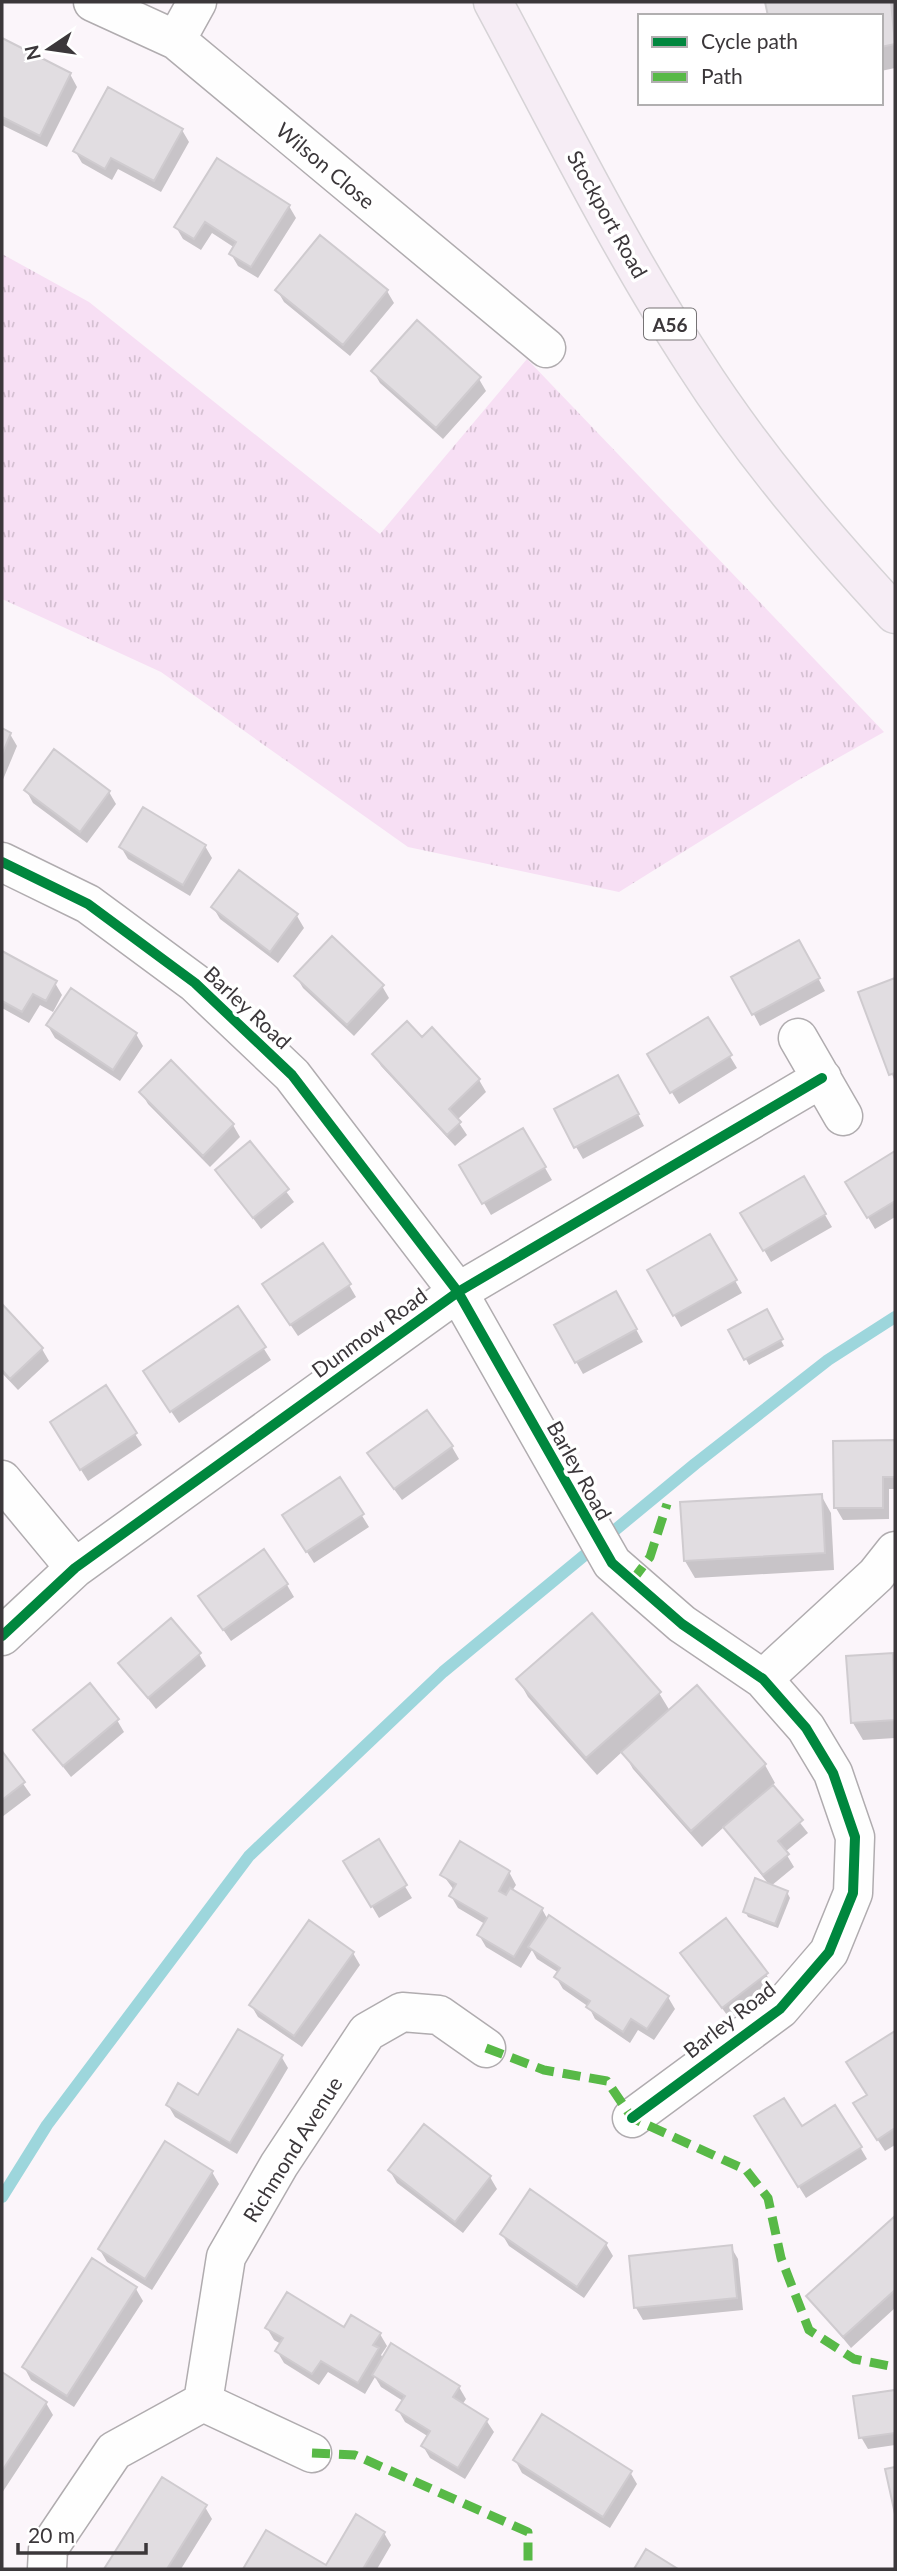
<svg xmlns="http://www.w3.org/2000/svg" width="897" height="2571" font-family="Lato,sans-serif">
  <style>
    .grass { fill: url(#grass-tufts) }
    .shadow { fill: #0003 }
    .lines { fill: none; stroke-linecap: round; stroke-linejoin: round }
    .stream { stroke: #9dd6dc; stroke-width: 12 }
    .building { fill: #e1dde1; stroke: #cfcbcf; stroke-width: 2 }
    .street-casing { stroke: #b0acaf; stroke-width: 41 }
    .primary-casing { stroke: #d6d3d6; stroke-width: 41 }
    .street { stroke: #fefefe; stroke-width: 38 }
    .primary { stroke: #f6edf5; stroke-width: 38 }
    .quiet { stroke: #58b947; stroke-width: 9; stroke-dasharray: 18 9; stroke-linecap: butt }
    .cycleway-casing { stroke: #fff; stroke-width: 15 }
    .cycleway { stroke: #00873e; stroke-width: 10 }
    .labels { text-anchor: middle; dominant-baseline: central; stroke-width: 7; stroke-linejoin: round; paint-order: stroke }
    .shield { fill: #fff; stroke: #767375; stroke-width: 2 }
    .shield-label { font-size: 19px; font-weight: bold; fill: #3b373a }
    .street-label { font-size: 21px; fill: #3b373a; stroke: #fff }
  </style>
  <defs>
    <pattern id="grass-tufts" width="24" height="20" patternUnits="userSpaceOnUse" patternTransform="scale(1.75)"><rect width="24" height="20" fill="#f7dff4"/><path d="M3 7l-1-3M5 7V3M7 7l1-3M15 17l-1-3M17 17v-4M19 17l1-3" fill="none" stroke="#d5c0d2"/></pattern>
  </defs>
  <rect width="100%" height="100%" fill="#fbf5fa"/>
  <!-- grass -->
  <path class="grass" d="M2 254 89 302 380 534 527 359 884 732 797 781 619 892 408 847 161 672 2 599Z"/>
  <!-- shadow -->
  <path class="shadow" d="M767 2H895V68L881 71V16H770Z
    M2 40 70 74 77 87 47 147 2 125Z
    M182 130 189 142 161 192 118 169 112 180 82 163 75 151Z
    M289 206 296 218 258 278 238 266 231 254 235 248 212 233 201 250 183 239 176 227Z
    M277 290 387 291 394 303 350 356 284 302Z
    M373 371 479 379 486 391 443 439 380 383Z
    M2 730 10 734 17 746 2 782Z
    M26 790 109 792 116 804 87 843 33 803Z
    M205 846 212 858 190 896 128 859 121 847Z
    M213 907 297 916 304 928 278 963 220 919Z
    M2 953 55 983 62 995 53 1012 40 1005 29 1023 2 1008Z
    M805 954 825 991 760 1026 734 977Z
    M296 976 382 986 389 998 354 1036 303 988Z
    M895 980V1082L861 993Z
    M708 1020 737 1068 679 1104 649 1055Z
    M48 1026 136 1034 143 1046 120 1081 55 1038Z
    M432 1030 479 1080 486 1092 457 1120 467 1135 455 1146 381 1066 374 1054 422 1040Z
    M625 1089 644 1126 583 1159 576 1147Z
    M141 1092 233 1125 240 1137 210 1167 148 1104Z
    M523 1130 552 1180 491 1215 462 1166Z
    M250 1144 294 1202 261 1229 217 1170Z
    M895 1153V1217L875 1229 847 1182Z
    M804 1179 832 1227 771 1262 743 1214Z
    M710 1236 742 1293 681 1327 649 1270Z
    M349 1285 356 1297 298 1336 271 1296Z
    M616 1293 643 1342 583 1374 556 1326Z
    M2 1307 42 1349 49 1361 18 1390 2 1373Z
    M238 1308 271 1360 179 1423 152 1383Z
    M766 1312 784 1346 749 1365 731 1331Z
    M135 1434 142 1445 88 1481 59 1435Z
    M895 1442V1489H889V1519L843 1520 836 1508 835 1443Z
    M452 1447 459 1459 402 1500 376 1465Z
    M340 1480 369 1527 314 1563 291 1527Z
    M821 1495 831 1513 834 1570 695 1578 685 1561Z
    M287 1585 294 1597 231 1641 208 1608Z
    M199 1654 206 1666 156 1709 120 1663Z
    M892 1655 895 1660V1738L863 1740 853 1723Z
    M518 1679 659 1693 670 1711 697 1687 765 1765 775 1783 771 1786 808 1833 785 1852 794 1867 771 1886 787 1892 790 1898 778 1928 748 1917 745 1911 770 1886 724 1827 702 1847 633 1769 623 1751 597 1775 528 1697Z
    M117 1720 124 1732 71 1777 35 1731Z
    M2 1754 31 1795 2 1817Z
    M378 1842 412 1898 379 1918 345 1861Z
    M509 1872 516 1885 512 1891 542 1909 548 1920 668 1997 675 2009 654 2040 638 2030 630 2043 595 2019 589 2007 563 1989 556 1977 559 1973 537 1959 532 1950 521 1968 486 1947 479 1935 485 1924 458 1908 451 1896 454 1890 443 1875Z
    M353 1953 360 1965 302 2047 258 2017 251 2005Z
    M690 1965 766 1974 773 1986 730 2019Z
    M895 2033V2145L885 2151 862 2116 869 2095 849 2062Z
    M281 2056 288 2068 237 2154 175 2117 168 2105 199 2097Z
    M801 2128 860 2147 867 2159 806 2198 763 2129Z
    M390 2171 490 2177 497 2189 463 2233 397 2183Z
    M212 2172 219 2184 152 2290 107 2262 100 2250Z
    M895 2218V2308L851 2348 808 2296Z
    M502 2234 606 2244 613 2256 584 2298 509 2246Z
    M731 2247 738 2259 743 2310 643 2320 636 2308Z
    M136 2289 143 2301 74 2407 31 2380 24 2367Z
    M267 2328 345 2329 380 2334 387 2346 381 2355 384 2359 459 2387 466 2399 462 2405 486 2420 494 2432 465 2479 430 2458 423 2446 429 2437 405 2422 398 2410 403 2401 381 2387 375 2377 365 2394 328 2372 319 2385 284 2363 277 2351 281 2344 274 2340Z
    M2 2374 46 2403 53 2415 2 2493Z
    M895 2392V2445L868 2449 861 2437 855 2398Z
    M515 2460 630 2472 637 2484 610 2528 522 2473Z
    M162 2479 205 2507 212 2519 181 2569H106Z
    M267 2533 326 2568 384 2533 391 2545 377 2569H245Z"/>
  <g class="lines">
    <!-- stream -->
    <path class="stream" d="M2 2197 47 2125 249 1856 443 1672 695 1464 828 1360 895 1317"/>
  </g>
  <!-- building -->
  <path class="building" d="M765 2H891L895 44 881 47V16H768Z
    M2 38 71 73 40 136 2 117Z
    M108 87 183 129 154 181 111 158 105 169 73 151Z
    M217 158 290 205 251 267 229 254 236 242 205 222 194 239 174 227Z
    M320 235 388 290 343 345 275 290Z
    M417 320 481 377 436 428 371 371Z
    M2 728 11 733 2 755Z
    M54 749 110 791 80 832 24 790Z
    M143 807 206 845 183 885 119 847Z
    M239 870 298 914 270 952 211 907Z
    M332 936 384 985 347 1025 294 976Z
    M799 940 820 978 752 1015 731 977Z
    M2 951 57 981 46 1001 33 994 22 1012 2 1001Z
    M895 978V1073L889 1075 858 992Z
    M71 988 137 1033 113 1070 46 1025Z
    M708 1017 732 1055 670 1093 647 1054Z
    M407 1021 422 1037 432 1027 480 1079 449 1109 461 1122 447 1135 372 1054Z
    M171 1060 234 1124 203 1156 139 1092Z
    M618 1075 639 1114 574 1148 554 1109Z
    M523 1128 546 1167 482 1204 459 1165Z
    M250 1141 289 1189 253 1218 215 1170Z
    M895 1151V1201L867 1218 845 1182Z
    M804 1176 826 1214 763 1251 740 1213Z
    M710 1234 737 1280 673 1316 647 1270Z
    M323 1243 351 1284 290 1325 262 1284Z
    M616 1291 637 1329 575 1363 554 1325Z
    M2 1304 43 1348 10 1379 2 1370Z
    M238 1306 266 1347 170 1412 143 1371Z
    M767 1309 783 1339 744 1360 728 1330Z
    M106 1385 137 1433 80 1470 50 1422Z
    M427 1410 453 1446 394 1489 367 1453Z
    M895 1440V1477H883V1508H834L833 1441Z
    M340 1477 364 1514 306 1552 282 1515Z
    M822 1494 825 1553 684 1561 680 1502Z
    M264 1549 288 1584 223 1630 198 1596Z
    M592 1613 661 1692 586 1758 516 1679Z
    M171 1618 201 1653 148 1698 118 1663Z
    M893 1653 895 1720 851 1723 846 1656Z
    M90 1683 119 1719 63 1766 33 1730Z
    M697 1685 766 1764 691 1831 621 1752Z
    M2 1751 25 1782 2 1800Z
    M773 1785 803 1820 778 1841 789 1854 763 1875 723 1827Z
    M379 1839 407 1885 371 1907 343 1861Z
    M460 1841 510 1871 499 1891 506 1895 510 1888 543 1908 514 1957 477 1935 487 1918 449 1896 456 1884 440 1875Z
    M755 1878 788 1891 775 1924 743 1912Z
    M549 1915 669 1996 647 2029 631 2019 623 2032 586 2007 590 2001 554 1977 560 1968 528 1947Z
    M726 1918 768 1973 722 2008 680 1953Z
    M309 1920 354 1952 294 2036 249 2005Z
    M238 2029 283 2055 230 2143 166 2105 178 2083 198 2095Z
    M895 2031V2128L877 2140 853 2103 867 2095 846 2062Z
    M784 2098 802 2126 835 2105 862 2147 798 2187 754 2116Z
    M424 2124 491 2176 455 2222 388 2170Z
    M165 2141 213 2171 145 2279 98 2249Z
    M530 2189 607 2243 577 2287 500 2234Z
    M895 2216V2290L843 2337 806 2296Z
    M732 2245 737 2298 634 2308 629 2256Z
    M92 2258 137 2287 67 2396 22 2367Z
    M287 2292 344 2327 351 2315 381 2333 373 2345 379 2348 358 2383 321 2361 312 2374 275 2351 283 2338 265 2328Z
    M391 2343 460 2386 453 2397 488 2419 458 2468 421 2446 430 2431 396 2410 405 2396 372 2375Z
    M2 2372 47 2402 2 2471Z
    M895 2390V2433L859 2438 853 2396Z
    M542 2414 632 2471 603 2517 513 2460Z
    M895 2467V2514L885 2469Z
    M162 2477 207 2505 167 2569H104Z
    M356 2514 385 2532 363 2569H243L266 2530 326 2565Z
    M646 2549 678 2569H634Z"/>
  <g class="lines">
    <defs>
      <path id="street" d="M93 2 176 40 546 348
        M176 40 197 2
        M2 862 88 904 195 983 292 1075 458 1292 612 1563 682 1624 763 1679 806 1728 833 1773 855 1837 853 1893 829 1952 780 2009 632 2118
        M798 1038 843 1116
        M2 1480 75 1568
        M2 1636 75 1568 458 1292 822 1078
        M763 1679 876 1575 895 1551
        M203 2402 226 2257 279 2165 367 2032 402 2012 439 2015 486 2048
        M47 2569 48 2549 114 2451 203 2402 312 2453"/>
      <path id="primary" d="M493 2C558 123 619 247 694 362 752 453 822 535 895 614"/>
    </defs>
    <!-- street casing -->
    <use href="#street" class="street-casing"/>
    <!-- primary casing -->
    <use href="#primary" class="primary-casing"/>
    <!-- street -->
    <use href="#street" class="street"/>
    <!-- primary -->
    <use href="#primary" class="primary"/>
    <!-- quiet -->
    <path class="quiet" d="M632 1581 650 1557 667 1504
      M486 2048 544 2070 607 2081 632 2118 746 2170 768 2198 781 2258 809 2330 854 2359 895 2367
      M312 2453 355 2455 528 2532V2569"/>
    <defs>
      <path id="cycleway" d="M2 862 88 904 195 983 292 1075 458 1292 612 1563 682 1624 763 1679 806 1728 833 1773 855 1837 853 1893 829 1952 780 2009 632 2118
        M2 1636 75 1568 458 1292 822 1078"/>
    </defs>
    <!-- cycleway casing -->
    <use href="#cycleway" class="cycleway-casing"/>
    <!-- cycleway -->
    <use href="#cycleway" class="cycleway"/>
  </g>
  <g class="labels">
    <!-- shield labels -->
    <rect class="shield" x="644" y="308.5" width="52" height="31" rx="5"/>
    <g class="shield-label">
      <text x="670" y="324">A56</text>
    </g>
    <!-- street labels -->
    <g class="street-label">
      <text transform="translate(326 165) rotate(40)">Wilson Close</text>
      <text transform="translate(608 214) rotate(61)">Stockport Road</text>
      <text transform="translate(248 1007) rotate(43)">Barley Road</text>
      <text transform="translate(369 1332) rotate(-36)">Dunmow Road</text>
      <text transform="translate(580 1470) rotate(61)">Barley Road</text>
      <text transform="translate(729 2019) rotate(-38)">Barley Road</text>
      <text transform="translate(292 2149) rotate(-58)">Richmond Avenue</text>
    </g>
  </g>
  <!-- border -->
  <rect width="897" height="2571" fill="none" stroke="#3b373a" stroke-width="7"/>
  <!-- legend -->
  <rect x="638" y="14" width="245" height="91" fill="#ffffff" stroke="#b1afb0" stroke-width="2"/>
  <rect x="652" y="37" width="35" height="10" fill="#00873e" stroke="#b1afb0" stroke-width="2"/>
  <text x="701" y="49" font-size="21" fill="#3b373a">Cycle path</text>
  <rect x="652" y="72" width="35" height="10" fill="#58b947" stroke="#b1afb0" stroke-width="2"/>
  <text x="701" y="84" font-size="21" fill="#3b373a">Path</text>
  <!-- north arrow -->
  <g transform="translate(49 49) rotate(257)" stroke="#ffffff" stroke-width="5" paint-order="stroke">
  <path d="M0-5L12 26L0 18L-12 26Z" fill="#3b373a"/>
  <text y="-10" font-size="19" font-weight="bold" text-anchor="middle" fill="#3b373a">N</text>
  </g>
  <!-- scale -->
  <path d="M18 2543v10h128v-10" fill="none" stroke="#3b373a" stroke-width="3.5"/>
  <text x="28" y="2543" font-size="21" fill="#3b373a" stroke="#ffffff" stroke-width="5" paint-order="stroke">20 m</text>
</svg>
